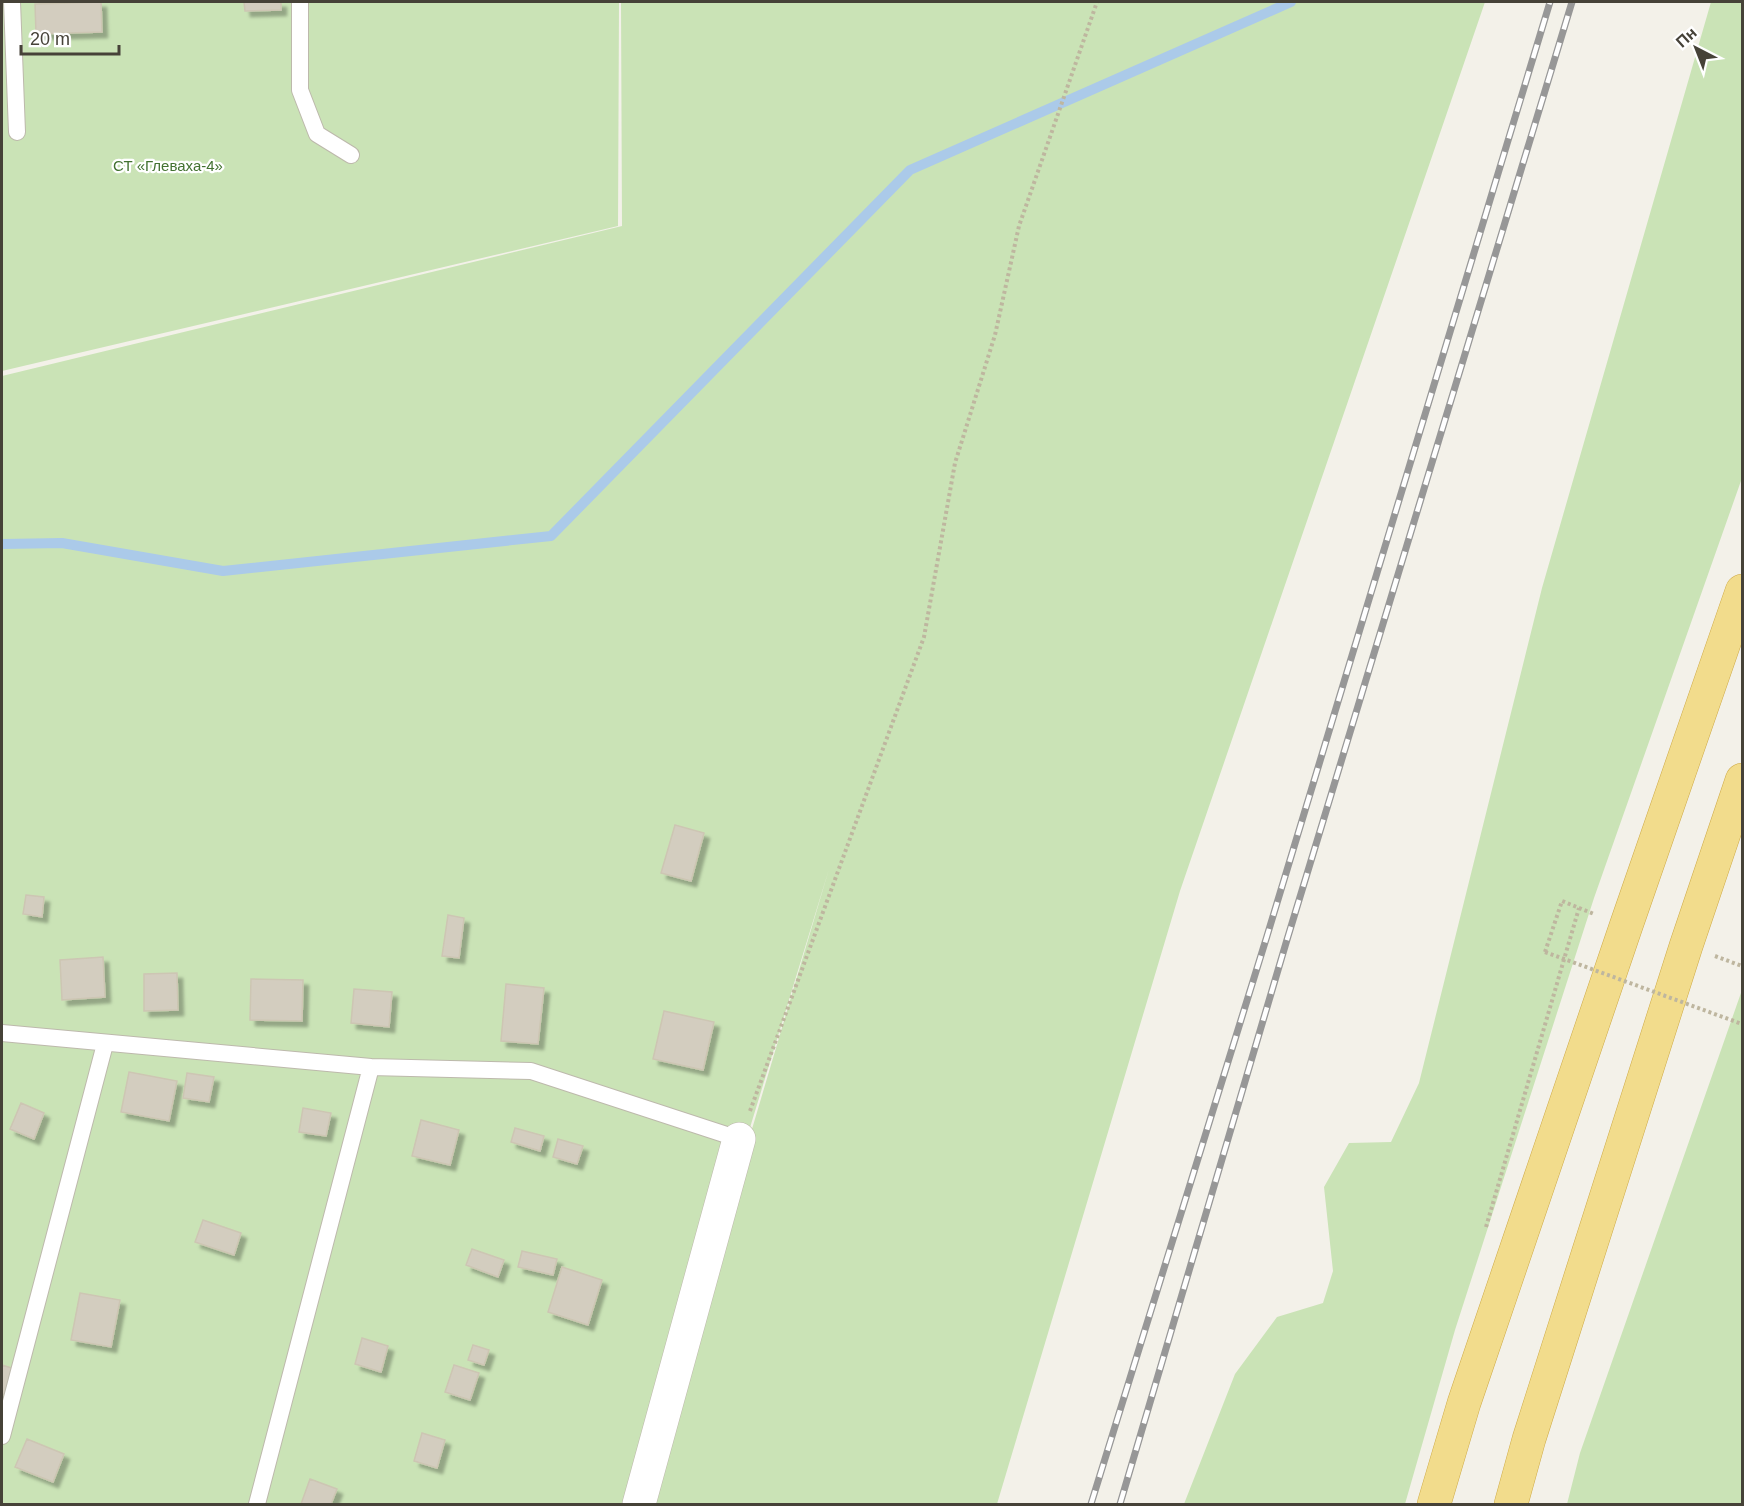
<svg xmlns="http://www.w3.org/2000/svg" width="1744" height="1506" font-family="Helvetica,sans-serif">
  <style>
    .green { fill: #cae3b6 }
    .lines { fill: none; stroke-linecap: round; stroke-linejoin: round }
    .stream { stroke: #abcae9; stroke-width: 10 }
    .building { fill: #d3cdbf; stroke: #cdc6b3; stroke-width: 1.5; filter: url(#shadow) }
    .service-casing { stroke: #bdb9ac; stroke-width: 18 }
    .minor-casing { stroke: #bdb9ac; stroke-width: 34 }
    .trunk-casing { stroke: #ceaa47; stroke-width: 34 }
    .path { stroke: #beb69f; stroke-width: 4; stroke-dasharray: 3 3; stroke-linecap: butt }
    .service { stroke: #fff; stroke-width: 16 }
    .minor { stroke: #fff; stroke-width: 33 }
    .trunk { stroke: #f2dc8c; stroke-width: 33 }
    .rail-casing { stroke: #979797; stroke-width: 7 }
    .rail { stroke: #fff; stroke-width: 4.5; stroke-dasharray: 14; stroke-linecap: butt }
    .path-bridge { stroke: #beb69f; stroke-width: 4; stroke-dasharray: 3 3; stroke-linecap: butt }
    .labels { text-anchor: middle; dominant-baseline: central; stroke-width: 4.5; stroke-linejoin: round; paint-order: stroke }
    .park-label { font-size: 15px; fill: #437231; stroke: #fff }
  </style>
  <defs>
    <filter id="shadow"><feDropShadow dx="5.5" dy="5.5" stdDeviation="1.5" flood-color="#0004"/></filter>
  </defs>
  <rect width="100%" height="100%" fill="#f3f1e9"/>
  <!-- green -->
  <path class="green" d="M2 2H619L618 226 2 371Z
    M621 2H1485L1180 891 997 1504H641L829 869 635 1504H2V376L622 226Z
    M1711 2H1742V478L1594 898 1455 1330 1405 1504H1184L1235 1374 1277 1317 1323 1303 1333 1271 1324 1187 1349 1143 1391 1142 1419 1083 1542 588Z
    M1742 990V1504H1567L1580 1453Z"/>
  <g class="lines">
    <!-- stream -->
    <path class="stream" d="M2 544 62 543 223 571 551 536 910 170 1291 2"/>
  </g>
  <!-- building -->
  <path class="building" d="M101 2 102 32 36 34 35 4Z
    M244 2H281V10L245 11Z
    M675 825 704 833 691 881 661 873Z
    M26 895 44 897 42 917 23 914Z
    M448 915 464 918 459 958 442 956Z
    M103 957 105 997 62 1000 60 960Z
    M177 973 178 1010 144 1011V974Z
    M251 979 303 980 302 1021 250 1020Z
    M506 984 544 988 538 1044 501 1041Z
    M354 989 392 992 389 1027 351 1023Z
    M664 1011 714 1022 703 1070 653 1059Z
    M129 1072 177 1081 169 1121 121 1112Z
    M187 1073 214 1077 209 1102 183 1098Z
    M21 1103 44 1113 34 1139 10 1129Z
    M303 1108 331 1113 326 1136 299 1132Z
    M421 1120 459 1130 450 1165 412 1156Z
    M515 1128 544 1136 540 1151 511 1142Z
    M558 1139 583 1146 577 1164 553 1157Z
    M203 1220 241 1233 234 1255 195 1242Z
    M472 1249 504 1260 498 1277 466 1265Z
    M522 1251 557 1259 553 1275 518 1267Z
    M562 1267 602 1280 588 1325 548 1312Z
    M80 1293 120 1300 111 1347 71 1340Z
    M362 1338 388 1346 381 1372 355 1364Z
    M473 1345 489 1350 484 1365 468 1360Z
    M2 1365 15 1369 8 1396 2 1394Z
    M454 1365 479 1373 470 1400 445 1392Z
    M422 1433 445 1440 437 1468 414 1461Z
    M27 1439 64 1454 53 1482 15 1467Z
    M310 1479 337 1489 331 1504H301Z"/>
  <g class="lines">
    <defs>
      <path id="service" d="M12 2 17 132
        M300 2V90L317 134 351 155
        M2 1033 371 1067 531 1071 739 1139
        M2 1436 105 1044
        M257 1504 371 1067"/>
      <path id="minor" d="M639 1504 739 1139"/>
      <path id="trunk" d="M1434 1504 1464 1403 1626 926 1742 591
        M1511 1504 1529 1439 1686 946 1742 780"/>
    </defs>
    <!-- service casing -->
    <use href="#service" class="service-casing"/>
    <!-- minor casing -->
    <use href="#minor" class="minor-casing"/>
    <!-- trunk casing -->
    <use href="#trunk" class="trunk-casing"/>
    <!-- path -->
    <path class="path" d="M1545 952 1562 901 1594 914
      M1715 956 1742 966
      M750 1111 924 637 955 463 995 335 1019 226 1097 2
      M1486 1227 1579 908"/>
    <!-- service -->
    <use href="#service" class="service"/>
    <!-- minor -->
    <use href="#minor" class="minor"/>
    <!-- trunk -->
    <use href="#trunk" class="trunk"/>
    <defs>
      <path id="rail" d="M1091 1504 1267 936 1550 2
        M1120 1504 1286 943 1572 2"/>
    </defs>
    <!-- rail casing -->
    <use href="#rail" class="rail-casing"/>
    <!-- rail -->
    <use href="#rail" class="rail"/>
    <!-- path-bridge -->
    <path class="path-bridge" d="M1545 952 1742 1024"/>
  </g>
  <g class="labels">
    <!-- park labels -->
    <g class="park-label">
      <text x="168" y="165">СТ «Глеваха-4»</text>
    </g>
  </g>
  <!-- border -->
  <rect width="1744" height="1506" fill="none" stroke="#464238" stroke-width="6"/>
  <!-- north arrow -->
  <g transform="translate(1696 48) rotate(318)" stroke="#ffffff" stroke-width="4.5" paint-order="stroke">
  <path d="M0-4.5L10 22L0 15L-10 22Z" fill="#464238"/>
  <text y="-9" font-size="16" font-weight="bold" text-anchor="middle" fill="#464238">Пн</text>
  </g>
  <!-- scale -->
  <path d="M21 45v9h98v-9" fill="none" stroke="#464238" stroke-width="3"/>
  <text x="30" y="45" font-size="18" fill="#464238" stroke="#ffffff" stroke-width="4.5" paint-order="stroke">20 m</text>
</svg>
